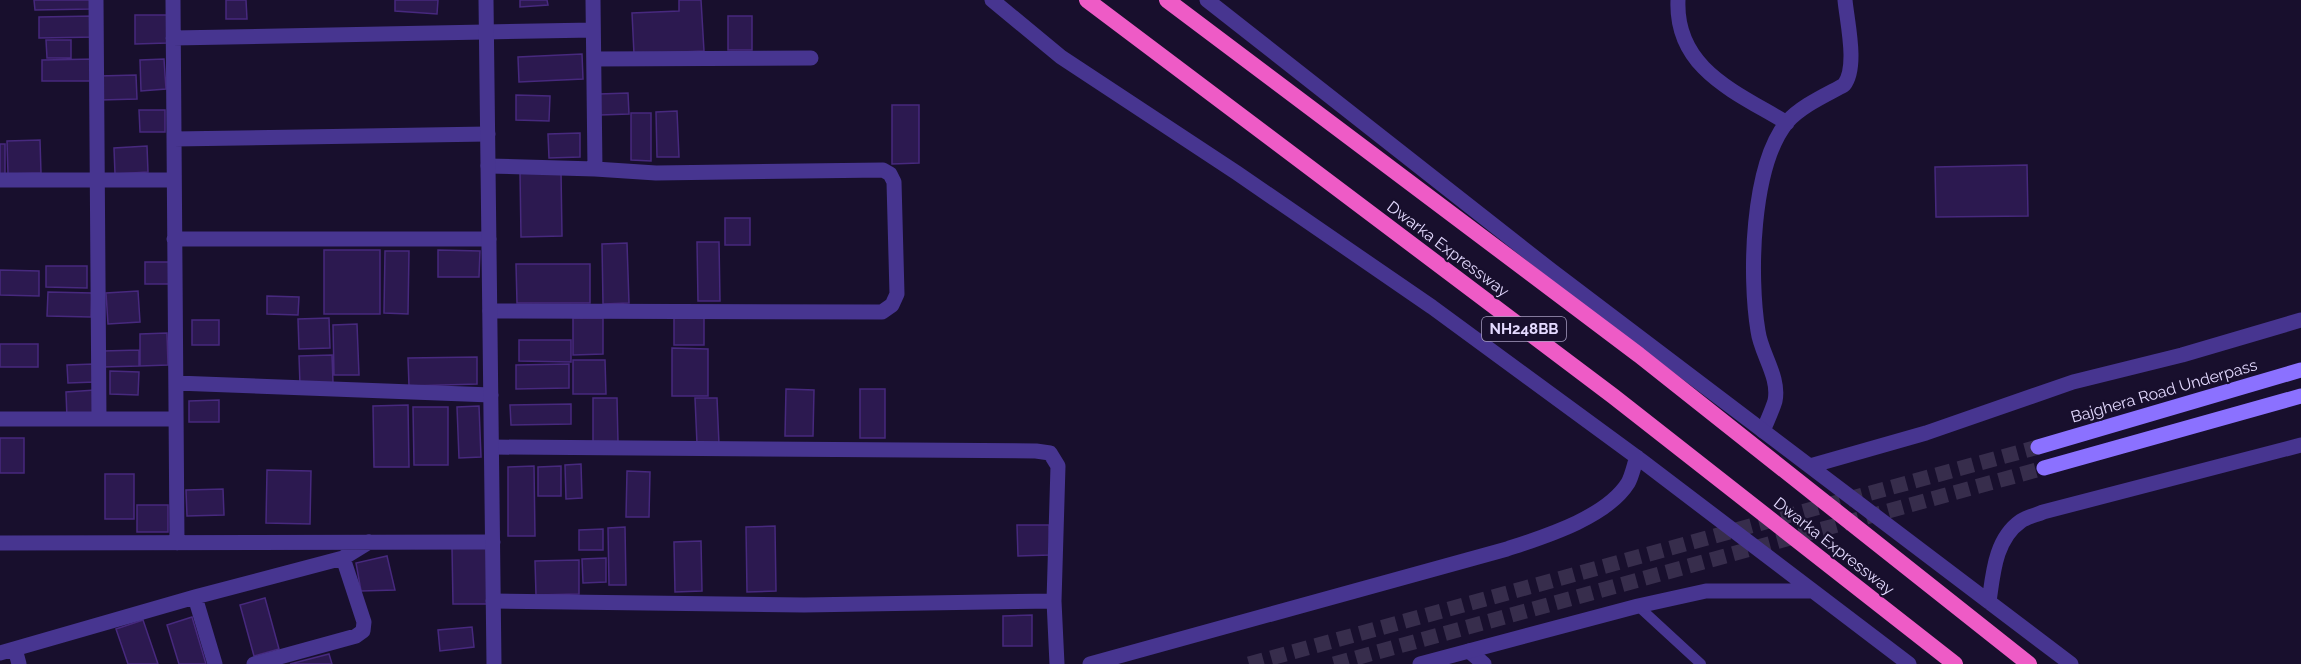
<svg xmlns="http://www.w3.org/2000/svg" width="2301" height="664" font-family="Raleway,sans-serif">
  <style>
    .building { fill: #2c1950; stroke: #47297e; stroke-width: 1.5 }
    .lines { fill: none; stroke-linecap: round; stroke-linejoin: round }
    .secondary-tunnel { stroke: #372d4c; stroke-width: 15; stroke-dasharray: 15 8; stroke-linecap: butt }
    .service { stroke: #473590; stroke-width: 10 }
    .minor { stroke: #473590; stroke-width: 15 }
    .tertiary { stroke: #473590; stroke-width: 15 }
    .secondary { stroke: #8b71ff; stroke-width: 15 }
    .trunk-bridge { stroke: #ee5bc6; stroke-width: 16 }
    .labels { text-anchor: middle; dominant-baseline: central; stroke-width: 4.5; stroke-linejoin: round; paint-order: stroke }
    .shield { fill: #180f2d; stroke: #a79dc0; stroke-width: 1.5 }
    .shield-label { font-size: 15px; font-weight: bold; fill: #e4daff }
    .street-label { font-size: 16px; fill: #e4daff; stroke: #180f2d }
  </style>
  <rect width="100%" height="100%" fill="#180f2d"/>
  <!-- building -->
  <path class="building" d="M34 0H91V9L35 10Z
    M226 0H246L247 19H226Z
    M395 0H438L437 14 395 11Z
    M520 0H547L548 5 520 7Z
    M679 0H701L704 51 634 54 632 13 679 11Z
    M135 15H167V43L135 44Z
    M94 16 95 37 39 38V17Z
    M728 16H752V50H728Z
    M46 40H71V58H47Z
    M582 54 583 79 519 82 518 57Z
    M96 59V81H42V60Z
    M164 59 166 89 141 91 140 60Z
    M136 75 137 99 100 100 99 76Z
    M628 93 629 114 600 115 599 94Z
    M516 95 550 96 549 121 516 120Z
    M892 105H919V163L892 164Z
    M139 110H165V132H140Z
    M677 111 679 157H657L656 112Z
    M631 113H651V161L631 160Z
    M580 133V157L549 158 548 134Z
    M40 140 41 173 8 174 7 141Z
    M0 144H5V174H0Z
    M147 146 148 172 115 174 114 148Z
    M2027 165 2028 216 1936 217 1935 167Z
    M520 172H561L562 236 521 237Z
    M725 218H750V245H725Z
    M697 242H719L720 301H698Z
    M627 243 629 303 603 304 602 244Z
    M324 250H380V314H324Z
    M438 250 480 251 479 277H438Z
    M385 251H409L408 314 384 313Z
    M145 262H169V284H145Z
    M516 264H590V303H517Z
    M46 266H87V288L46 287Z
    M0 270 39 271V296L0 295Z
    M138 291 140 322 108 324 106 293Z
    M48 292 92 293 91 317 47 316Z
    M267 296 299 297 298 315 267 314Z
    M329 318 330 348 299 349 298 319Z
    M573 318H603V354L573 355Z
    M674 318H704V345H674Z
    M192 320H219V345H192Z
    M357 324 359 375H334L333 325Z
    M167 333 168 365 140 366V334Z
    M519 340H571V362L519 361Z
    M0 344H38V367H0Z
    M672 348 708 349V396H672Z
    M139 350V366L103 367V351Z
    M332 355 333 383 300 385 299 356Z
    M477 357V384L409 386 408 358Z
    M573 360H605L606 394H573Z
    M94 364 95 382 68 383 67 365Z
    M569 364V388L516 389V365Z
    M110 371 139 372 138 395 110 394Z
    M786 389 814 390 813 436H785Z
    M860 389H885V438H860Z
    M95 390 97 416 67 418 66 392Z
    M593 398H617L618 442H593Z
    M695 398H717L719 444H697Z
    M219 400V422H189V401Z
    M571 404V424L511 425 510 405Z
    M408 405 409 467H374L373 406Z
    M479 406 481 457 459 458 457 407Z
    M413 407H448V465H414Z
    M0 438H24V473H0Z
    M581 464 582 498 566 499 565 465Z
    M534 466 535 536H508V467Z
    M561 466V496H538V467Z
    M267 470 311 471 310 524 266 523Z
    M627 471 650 472 649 517H626Z
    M105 474H134V519H105Z
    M223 489 224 515 187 516 186 490Z
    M137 505H168V532H137Z
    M1017 525H1049L1050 555 1018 556Z
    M775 526 776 591 747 592 746 527Z
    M625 527 626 585H609L608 528Z
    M603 529V550H579V530Z
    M701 541 702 591 675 592 674 542Z
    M487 547 488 604H453L452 548Z
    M387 556 395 590 361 591 356 563Z
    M606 558V582L583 583 582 559Z
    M579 560V594L536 595 535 561Z
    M265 598 279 649 254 656 240 605Z
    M1032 615V646H1003V616Z
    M192 617 206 664H179L167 625Z
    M143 620 158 664H128L116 629Z
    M472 627 474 647 440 651 438 630Z
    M329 654 332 664H290Z"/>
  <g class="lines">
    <!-- secondary-tunnel -->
    <path class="secondary-tunnel" d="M1249 664 2038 447
      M1334 664 2044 468"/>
    <!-- service -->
    <path class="service" d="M1638 606 1701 664"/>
    <!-- minor -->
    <path class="minor" d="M96 0 99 419
      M173 0 177 543
      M593 0 595 169
      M1678 0C1675 69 1736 92 1787 123
      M173 38 593 30
      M594 59 811 58
      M174 139 488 134
      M488 166 595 169 656 173 883 170 890 174 894 182 897 294 892 305 882 312 490 311
      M0 180H174
      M174 239H489
      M176 383 491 395
      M0 419H176
      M1763 431C1767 421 1772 411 1775 401 1780 377 1761 354 1758 331 1749 277 1751 167 1787 122 1801 106 1826 95 1844 85 1858 67 1847 22 1845 0
      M492 447 1036 451 1050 453 1058 466 1054 601 1057 664
      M0 543 493 542
      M195 597 215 664
      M493 601 804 605 1054 601
      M15 649 19 664
      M1469 651 1484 664
      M0 653 195 597 343 558 369 542
      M254 664 356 636 363 631 364 622 343 558"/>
    <!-- tertiary -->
    <path class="tertiary" d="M486 0 494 664
      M992 0 1061 57 1237 173 1432 307 1642 461 1909 664
      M1207 0 1552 271 2071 664
      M1810 466 1926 433 2073 382 2182 355 2301 320
      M1989 602C1993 574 1995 539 2021 521 2027 517 2036 515 2043 512L2301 445
      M1090 664 1507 549C1543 537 1606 518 1628 483 1632 476 1634 465 1637 457
      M1420 664 1638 606 1706 591H1813"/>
    <!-- secondary -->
    <path class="secondary" d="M2038 447 2301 370
      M2044 468 2301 396"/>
    <!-- trunk-bridge -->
    <path class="trunk-bridge" d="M1087 0 1613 396 1955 664
      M1167 0 1639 355 2029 664"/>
  </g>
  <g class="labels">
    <!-- shield labels -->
    <rect class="shield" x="1482" y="317" width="84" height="24" rx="4.5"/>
    <g class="shield-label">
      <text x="1524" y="329">NH248BB</text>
    </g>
    <!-- street labels -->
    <g class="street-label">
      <text transform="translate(1448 249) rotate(37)">Dwarka Expressway</text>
      <text transform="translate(2164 391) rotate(-16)">Bajghera Road Underpass</text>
      <text transform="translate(1834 546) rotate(38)">Dwarka Expressway</text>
    </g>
  </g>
</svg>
